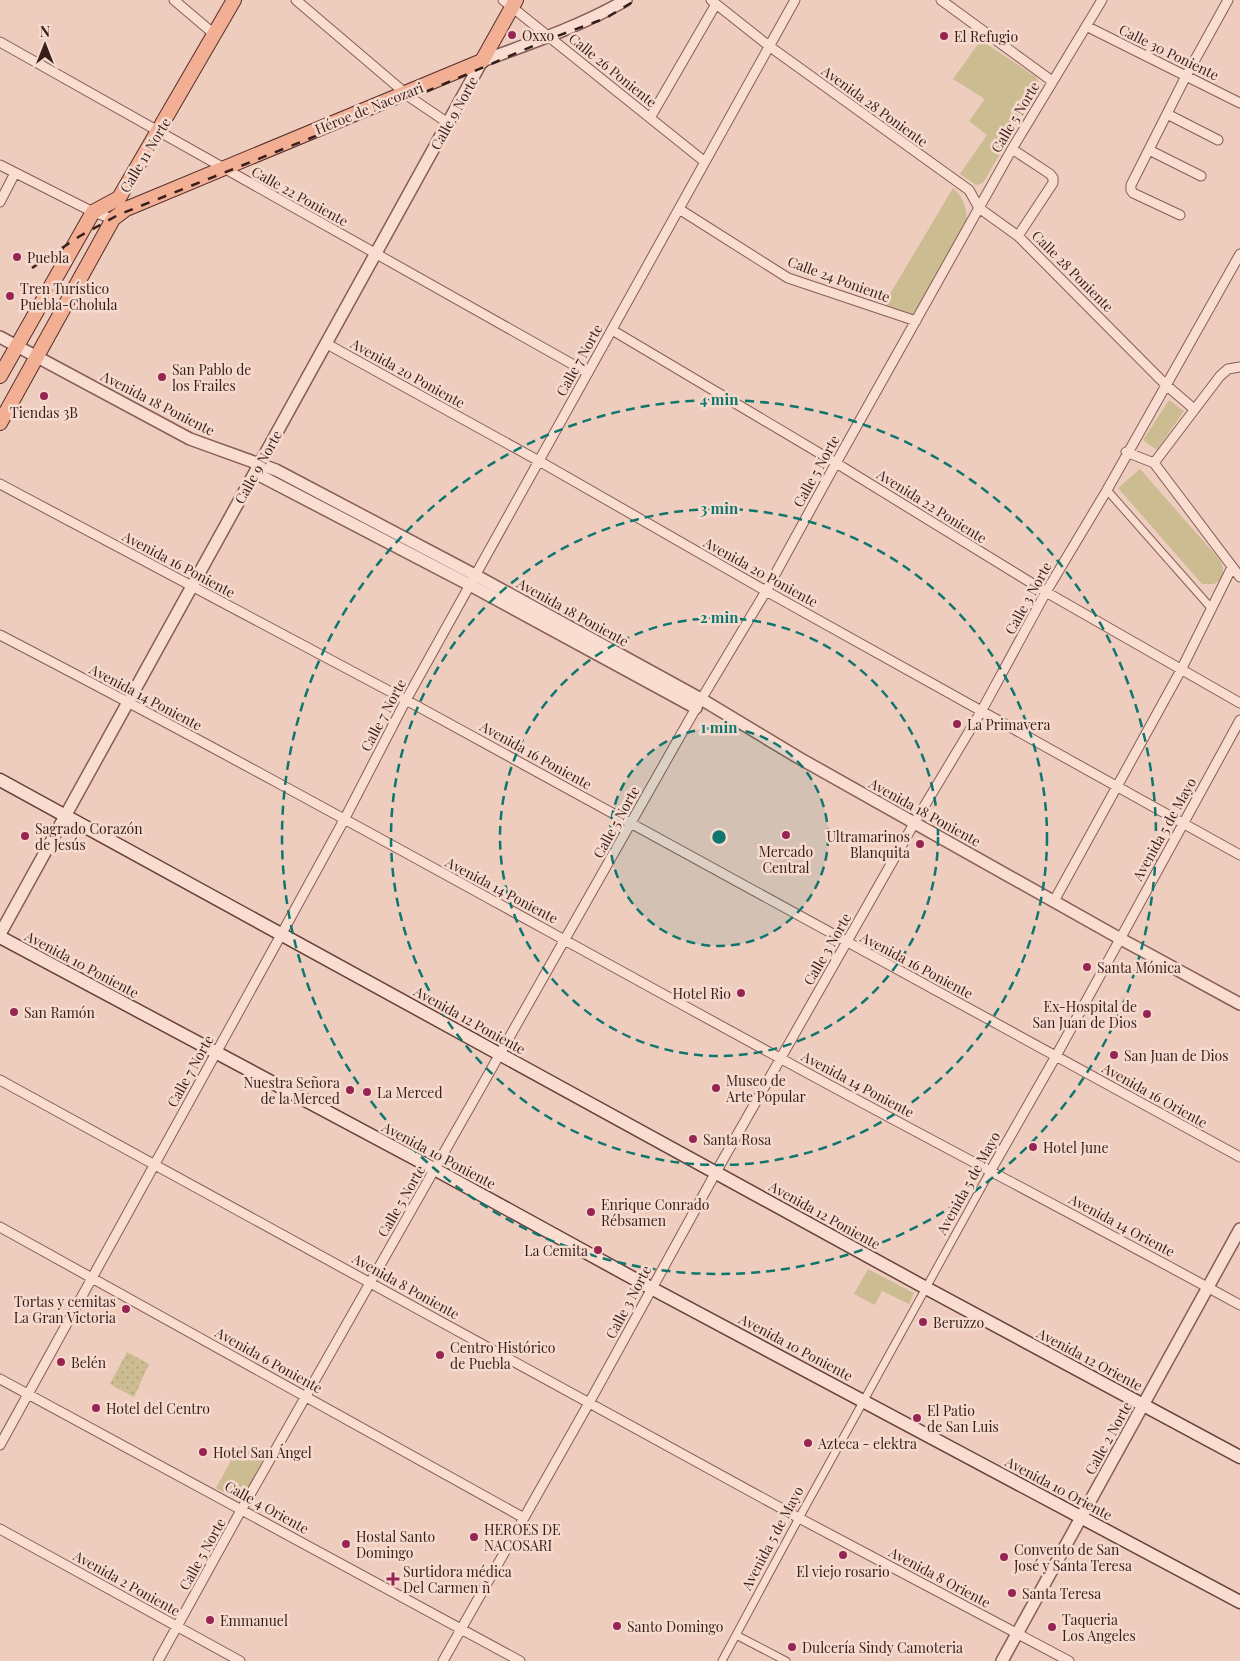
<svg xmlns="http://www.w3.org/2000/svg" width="1240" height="1661" font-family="'Playfair Display',serif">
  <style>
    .grass { fill: url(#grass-dots) }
    .park { fill: #ccbc92 }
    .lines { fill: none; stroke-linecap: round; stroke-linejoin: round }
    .pedestrian-casing { stroke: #875d56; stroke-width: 9 }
    .minor-casing { stroke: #875d56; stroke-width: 11 }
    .tertiary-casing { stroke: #875d56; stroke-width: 14 }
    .secondary-casing { stroke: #683f3a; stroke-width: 15 }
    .primary-casing { stroke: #542e2b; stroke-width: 16 }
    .pedestrian { stroke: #f9ddd1; stroke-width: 7 }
    .minor { stroke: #f9ddd1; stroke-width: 9 }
    .tertiary { stroke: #f9ddd1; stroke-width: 11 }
    .secondary { stroke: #f9ddd1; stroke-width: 12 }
    .primary { stroke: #f3af94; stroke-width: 14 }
    .rail { stroke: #361e1b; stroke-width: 2.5; stroke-dasharray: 9 9; stroke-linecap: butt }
    .ring { fill: none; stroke: #0f766e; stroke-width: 2.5; stroke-dasharray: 9 6 }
    .poi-dot { fill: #972554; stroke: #f6dacd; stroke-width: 2 }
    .labels { text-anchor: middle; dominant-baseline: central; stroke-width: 5; stroke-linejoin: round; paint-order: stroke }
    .poi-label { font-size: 14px; fill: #361e1b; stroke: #f6dacd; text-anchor: start }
    .street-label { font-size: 14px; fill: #361e1b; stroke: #f6dacd }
    .centre { fill: #0f766e; stroke: #f6dacd; stroke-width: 2.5 }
    .ring-label { font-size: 15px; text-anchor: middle; font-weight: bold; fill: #0f766e; stroke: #f6dacd; stroke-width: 5; stroke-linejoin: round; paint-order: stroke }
  </style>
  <defs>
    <pattern id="grass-dots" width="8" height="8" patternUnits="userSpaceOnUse" patternTransform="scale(1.25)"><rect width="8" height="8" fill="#ccbc92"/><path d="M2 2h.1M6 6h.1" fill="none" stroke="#b0a17d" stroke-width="1.8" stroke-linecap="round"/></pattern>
  </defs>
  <rect width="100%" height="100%" fill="#eeccbe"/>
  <!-- grass -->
  <path class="grass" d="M127 1352 149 1364 134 1397 110 1384Z"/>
  <!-- park -->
  <path class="park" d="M981 40 1036 77 1042 89 1031 100 983 183 976 185 960 174 987 135 969 121 985 99 953 79Z
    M953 188C963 196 966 207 967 219L917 313 911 316 884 304Z
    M1169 400 1184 411 1157 450 1143 440Z
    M1140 469 1220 560 1223 568 1222 579 1214 584H1202L1118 488Z
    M868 1269 914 1293 909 1304 882 1291 875 1305 854 1294Z
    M239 1446 267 1461 244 1503 216 1488Z"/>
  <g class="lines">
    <defs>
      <path id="pedestrian" d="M1107 490 1212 609
        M736 1635 786 1661
        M722 1661 799 1518 991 1170"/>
      <path id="minor" d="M174 0 214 34
        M296 0 411 98 448 123
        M503 0 705 162
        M711 0 769 46 969 190 979 208 1018 236 1166 385 1194 409
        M941 0 1052 81
        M1086 26 1240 103
        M0 42 588 373
        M1167 114 1218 140
        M650 118 716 4
        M1012 149 1050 174 1053 178V183L1018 236
        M1149 150 1201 176
        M0 165 93 212 113 219
        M0 202 15 173
        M679 209 788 278 916 321
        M1180 215 1133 193 1131 190V185L1186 76 1228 0
        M612 330 836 463 1046 592 1240 703
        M327 344 539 461 766 591 1240 855
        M1126 452 1154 463 1240 577
        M1154 463 1220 376 1228 369 1240 367
        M0 484 406 700 1240 1157
        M0 635C262 771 519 916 778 1057 931 1141 1087 1221 1240 1305
        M1054 901 1181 670 1232 567
        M0 1080 799 1518 1069 1661
        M991 1170 1056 1056 1240 720
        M0 1227 524 1518
        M0 1379 520 1661
        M0 1445 281 935 344 820 406 700 795 0
        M0 1529 240 1661
        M158 1661 239 1514 696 708 766 591 836 463 1012 149 1102 0
        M443 1661 589 1403 716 1172 916 820 982 710 1046 592 1107 490 1240 254"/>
      <path id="tertiary" d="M0 337 190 439 276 470 475 575 701 699 799 758 1119 938 1240 1004
        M255 473 470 585 696 708
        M0 934 482 61C531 43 581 26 626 0
        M1002 1661 1240 1229"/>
      <path id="secondary" d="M0 780 926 1288 1240 1457
        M0 937 438 1171 651 1288 1240 1602"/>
      <path id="primary" d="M0 376 93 212 119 198 234 0
        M0 423 113 219 126 209 482 61 516 0"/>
    </defs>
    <!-- pedestrian casing -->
    <use href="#pedestrian" class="pedestrian-casing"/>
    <!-- minor casing -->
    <use href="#minor" class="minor-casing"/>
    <!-- tertiary casing -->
    <use href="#tertiary" class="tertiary-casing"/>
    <!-- secondary casing -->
    <use href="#secondary" class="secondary-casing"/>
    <!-- primary casing -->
    <use href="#primary" class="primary-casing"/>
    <!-- pedestrian -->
    <use href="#pedestrian" class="pedestrian"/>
    <!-- minor -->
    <use href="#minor" class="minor"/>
    <!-- tertiary -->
    <use href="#tertiary" class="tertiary"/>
    <!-- secondary -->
    <use href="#secondary" class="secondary"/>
    <!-- primary -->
    <use href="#primary" class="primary"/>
    <!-- rail -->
    <path class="rail" d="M32 268 80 236 118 215 411 98 552 38 606 18 636 0"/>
  </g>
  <!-- distance rings -->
  <circle cx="719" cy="837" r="109" fill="#0f766e" fill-opacity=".12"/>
  <g class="ring">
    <circle cx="719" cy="837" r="109"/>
    <circle cx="719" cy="837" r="219"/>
    <circle cx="719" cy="837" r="328"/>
    <circle cx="719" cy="837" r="437"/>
  </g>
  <!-- markers -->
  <g class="poi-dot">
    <circle cx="512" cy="35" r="5"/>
    <circle cx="944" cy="36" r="5"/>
    <circle cx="17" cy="257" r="5"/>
    <circle cx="10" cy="296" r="5"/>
    <circle cx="162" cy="377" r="5"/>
    <circle cx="44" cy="396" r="5"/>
    <circle cx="957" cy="724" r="5"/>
    <circle cx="786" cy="835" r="5"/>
    <circle cx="25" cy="836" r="5"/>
    <circle cx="920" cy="844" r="5"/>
    <circle cx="1087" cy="967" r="5"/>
    <circle cx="741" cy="993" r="5"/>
    <circle cx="14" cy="1012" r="5"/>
    <circle cx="1147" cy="1014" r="5"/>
    <circle cx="1114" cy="1055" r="5"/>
    <circle cx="716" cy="1088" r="5"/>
    <circle cx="350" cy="1090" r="5"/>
    <circle cx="367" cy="1092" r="5"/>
    <circle cx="693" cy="1139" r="5"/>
    <circle cx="1033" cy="1147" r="5"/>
    <circle cx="591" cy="1212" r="5"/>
    <circle cx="598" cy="1250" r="5"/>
    <circle cx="126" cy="1309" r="5"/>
    <circle cx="923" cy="1322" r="5"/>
    <circle cx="440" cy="1355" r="5"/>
    <circle cx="61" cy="1362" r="5"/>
    <circle cx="96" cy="1408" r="5"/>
    <circle cx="917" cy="1418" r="5"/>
    <circle cx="808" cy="1443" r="5"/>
    <circle cx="203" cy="1452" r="5"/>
    <circle cx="474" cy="1537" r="5"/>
    <circle cx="346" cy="1544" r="5"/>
    <circle cx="843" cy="1555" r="5"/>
    <circle cx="1004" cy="1557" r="5"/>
    <path d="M390.5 1571.5h5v5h5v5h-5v5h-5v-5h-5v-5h5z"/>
    <circle cx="1012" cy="1593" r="5"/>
    <circle cx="210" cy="1620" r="5"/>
    <circle cx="617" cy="1626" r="5"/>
    <circle cx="1052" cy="1627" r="5"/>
    <circle cx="792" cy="1647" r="5"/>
  </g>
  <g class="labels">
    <!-- poi labels -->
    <g class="poi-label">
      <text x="522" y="35">Oxxo</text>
      <text x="954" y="36">El Refugio</text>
      <text x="27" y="257">Puebla</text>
      <text x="20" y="288">Tren Turístico<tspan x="20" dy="16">Puebla-Cholula</tspan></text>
      <text x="172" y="369">San Pablo de<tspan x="172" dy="16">los Frailes</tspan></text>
      <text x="44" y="412" text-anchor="middle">Tiendas 3B</text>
      <text x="967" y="724">La Primavera</text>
      <text x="35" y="828">Sagrado Corazón<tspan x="35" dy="16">de Jesús</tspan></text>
      <text x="910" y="836" text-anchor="end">Ultramarinos<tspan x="910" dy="16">Blanquita</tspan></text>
      <text x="786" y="851" text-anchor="middle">Mercado<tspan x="786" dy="16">Central</tspan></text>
      <text x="1097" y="967">Santa Mónica</text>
      <text x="731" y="993" text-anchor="end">Hotel Rio</text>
      <text x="1137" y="1006" text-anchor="end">Ex-Hospital de<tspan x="1137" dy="16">San Juan de Dios</tspan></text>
      <text x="24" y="1012">San Ramón</text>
      <text x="1124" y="1055">San Juan de Dios</text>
      <text x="726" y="1080">Museo de<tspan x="726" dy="16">Arte Popular</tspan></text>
      <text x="340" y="1082" text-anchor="end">Nuestra Señora<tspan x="340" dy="16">de la Merced</tspan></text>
      <text x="377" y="1092">La Merced</text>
      <text x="703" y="1139">Santa Rosa</text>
      <text x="1043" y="1147">Hotel June</text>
      <text x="601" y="1204">Enrique Conrado<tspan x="601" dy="16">Rébsamen</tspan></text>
      <text x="588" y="1250" text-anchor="end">La Cemita</text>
      <text x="116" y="1301" text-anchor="end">Tortas y cemitas<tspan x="116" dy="16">La Gran Victoria</tspan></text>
      <text x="933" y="1322">Beruzzo</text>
      <text x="450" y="1347">Centro Histórico<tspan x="450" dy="16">de Puebla</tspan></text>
      <text x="71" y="1362">Belén</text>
      <text x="106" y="1408">Hotel del Centro</text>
      <text x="927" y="1410">El Patio<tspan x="927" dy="16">de San Luis</tspan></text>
      <text x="818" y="1443">Azteca - elektra</text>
      <text x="213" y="1452">Hotel San Ángel</text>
      <text x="484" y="1529">HEROES DE<tspan x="484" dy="16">NACOSARI</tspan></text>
      <text x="356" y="1536">Hostal Santo<tspan x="356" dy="16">Domingo</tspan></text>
      <text x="1014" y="1549">Convento de San<tspan x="1014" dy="16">José y Santa Teresa</tspan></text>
      <text x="403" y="1571">Surtidora médica<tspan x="403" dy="16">Del Carmen ñ</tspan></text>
      <text x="843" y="1571" text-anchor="middle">El viejo rosario</text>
      <text x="1022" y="1593">Santa Teresa</text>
      <text x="1062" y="1619">Taqueria<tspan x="1062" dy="16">Los Angeles</tspan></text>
      <text x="220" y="1620">Emmanuel</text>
      <text x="627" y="1626">Santo Domingo</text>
      <text x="802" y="1647">Dulcería Sindy Camoteria</text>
    </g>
    <!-- street labels -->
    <g class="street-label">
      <text transform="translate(1169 52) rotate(26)">Calle 30 Poniente</text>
      <text transform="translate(613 70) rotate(39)">Calle 26 Poniente</text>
      <text transform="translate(875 106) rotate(36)">Avenida 28 Poniente</text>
      <text transform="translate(369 108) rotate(-22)">Héroe de Nacozari</text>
      <text transform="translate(454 113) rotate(-61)">Calle 9 Norte</text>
      <text transform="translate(1015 117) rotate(-59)">Calle 5 Norte</text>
      <text transform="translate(145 155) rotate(-59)">Calle 11 Norte</text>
      <text transform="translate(300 196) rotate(29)">Calle 22 Poniente</text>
      <text transform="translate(1073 271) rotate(45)">Calle 28 Poniente</text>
      <text transform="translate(839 279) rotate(20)">Calle 24 Poniente</text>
      <text transform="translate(579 360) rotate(-61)">Calle 7 Norte</text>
      <text transform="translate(408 373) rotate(29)">Avenida 20 Poniente</text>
      <text transform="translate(158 403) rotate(27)">Avenida 18 Poniente</text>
      <text transform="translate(258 467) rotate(-61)">Calle 9 Norte</text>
      <text transform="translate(816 471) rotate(-61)">Calle 5 Norte</text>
      <text transform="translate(932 506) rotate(32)">Avenida 22 Poniente</text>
      <text transform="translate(179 564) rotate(28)">Avenida 16 Poniente</text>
      <text transform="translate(761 572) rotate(29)">Avenida 20 Poniente</text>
      <text transform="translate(1028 598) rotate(-61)">Calle 3 Norte</text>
      <text transform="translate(573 612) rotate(29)">Avenida 18 Poniente</text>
      <text transform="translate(146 697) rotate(28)">Avenida 14 Poniente</text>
      <text transform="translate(383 715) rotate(-62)">Calle 7 Norte</text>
      <text transform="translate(536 755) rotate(29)">Avenida 16 Poniente</text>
      <text transform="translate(925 812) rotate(29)">Avenida 18 Poniente</text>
      <text transform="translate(616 822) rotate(-61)">Calle 5 Norte</text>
      <text transform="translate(1164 829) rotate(-61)">Avenida 5 de Mayo</text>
      <text transform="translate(502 890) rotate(28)">Avenida 14 Poniente</text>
      <text transform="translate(827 949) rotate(-60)">Calle 3 Norte</text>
      <text transform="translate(82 964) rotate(28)">Avenida 10 Poniente</text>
      <text transform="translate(917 965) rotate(28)">Avenida 16 Poniente</text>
      <text transform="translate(470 1020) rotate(29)">Avenida 12 Poniente</text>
      <text transform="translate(190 1071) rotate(-61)">Calle 7 Norte</text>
      <text transform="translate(858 1084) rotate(28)">Avenida 14 Poniente</text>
      <text transform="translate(1155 1095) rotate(29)">Avenida 16 Oriente</text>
      <text transform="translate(439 1155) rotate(28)">Avenida 10 Poniente</text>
      <text transform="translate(968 1183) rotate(-61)">Avenida 5 de Mayo</text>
      <text transform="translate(401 1201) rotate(-60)">Calle 5 Norte</text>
      <text transform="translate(825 1215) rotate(29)">Avenida 12 Poniente</text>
      <text transform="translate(1122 1225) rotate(28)">Avenida 14 Oriente</text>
      <text transform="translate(406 1286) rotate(29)">Avenida 8 Poniente</text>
      <text transform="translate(628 1302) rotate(-62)">Calle 3 Norte</text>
      <text transform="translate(796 1347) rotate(28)">Avenida 10 Poniente</text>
      <text transform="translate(1090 1359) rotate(28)">Avenida 12 Oriente</text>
      <text transform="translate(269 1360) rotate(29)">Avenida 6 Poniente</text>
      <text transform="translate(1108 1438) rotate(-61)">Calle 2 Norte</text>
      <text transform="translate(1059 1488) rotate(28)">Avenida 10 Oriente</text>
      <text transform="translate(267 1507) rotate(29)">Calle 4 Oriente</text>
      <text transform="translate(772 1538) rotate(-62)">Avenida 5 de Mayo</text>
      <text transform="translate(202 1554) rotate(-61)">Calle 5 Norte</text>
      <text transform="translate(940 1577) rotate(28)">Avenida 8 Oriente</text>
      <text transform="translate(127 1583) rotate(29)">Avenida 2 Poniente</text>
    </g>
  </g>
  <circle cx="719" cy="837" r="8" class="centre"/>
  <g class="ring-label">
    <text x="719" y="405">4 min</text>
    <text x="719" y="514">3 min</text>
    <text x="719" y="623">2 min</text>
    <text x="719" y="733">1 min</text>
  </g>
  <!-- north arrow -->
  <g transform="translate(45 45)" stroke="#f6dacd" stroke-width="4" paint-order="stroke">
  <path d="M0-4L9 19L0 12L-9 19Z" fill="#361e1b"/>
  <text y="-8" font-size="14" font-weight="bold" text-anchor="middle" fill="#361e1b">N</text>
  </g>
</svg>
